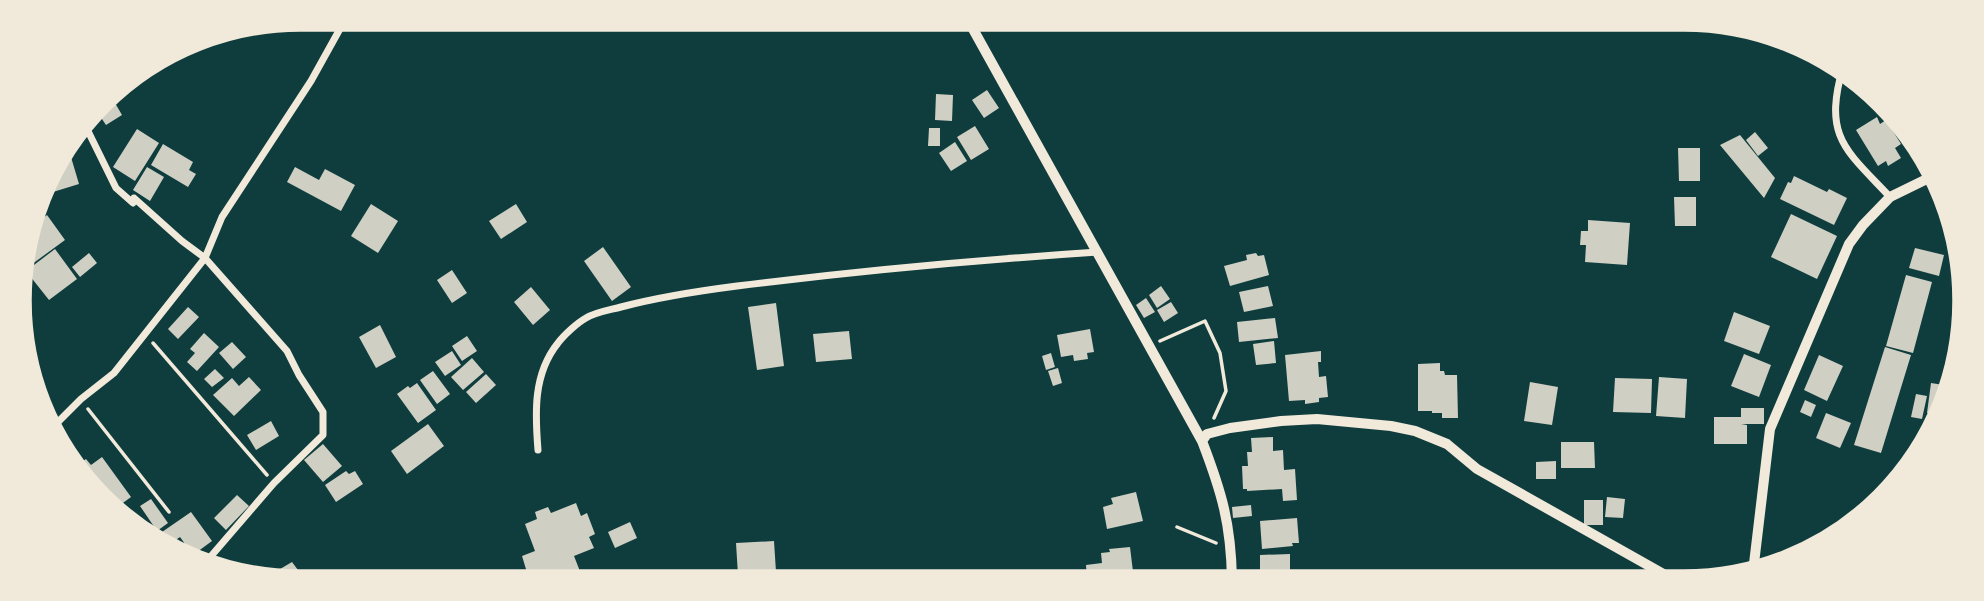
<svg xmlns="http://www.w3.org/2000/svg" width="1984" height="601" font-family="Roboto,sans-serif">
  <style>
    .building { fill: #cfcfc3 }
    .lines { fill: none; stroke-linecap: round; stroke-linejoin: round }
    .path { stroke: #f1e9da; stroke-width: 3.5 }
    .minor { stroke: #f1e9da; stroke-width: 7 }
    .tertiary { stroke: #f1e9da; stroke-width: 10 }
    .rim { fill: none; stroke: #f1e9da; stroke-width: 3.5 }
  </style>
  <rect width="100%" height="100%" fill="#0f3d3e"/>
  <!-- building -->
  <path class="building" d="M987 90 999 108 984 118 972 100Z
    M936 94 953 95 952 121 935 120Z
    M111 96 122 115 106 125 96 110Z
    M1877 117 1880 124 1886 120 1901 144 1895 148 1901 158 1888 166 1886 161 1878 166 1856 130Z
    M975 126 989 149 971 160 957 137Z
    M929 128H940V146H928Z
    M137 129 159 143 135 181 113 167Z
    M1755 132 1768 148 1758 156 1746 140Z
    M1740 135 1775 178 1764 198 1720 145Z
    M955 142 967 161 951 171 939 153Z
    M163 144 193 162 189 170 196 174 188 187 151 165Z
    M68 147 79 184 40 196 47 175Z
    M1678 148H1700V181H1679Z
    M147 167 164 177 150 201 133 190Z
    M295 167 319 180 325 169 355 185 341 211 287 182Z
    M1794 176 1827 192 1829 189 1847 198 1834 225 1780 199 1788 182 1791 183Z
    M1674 197H1696V226H1675Z
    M371 204 398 221 378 253 351 236Z
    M516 204 527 222 501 239 489 221Z
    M1791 214 1837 236 1817 279 1771 257Z
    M47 215 65 240 24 270 20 264 28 237 37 247 28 236 34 219 37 223Z
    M1588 220 1630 223 1627 265 1585 262 1586 245H1580L1581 231H1588Z
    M603 247 631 287 612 301 584 261Z
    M1915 248 1944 255 1939 276 1909 268Z
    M55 249 77 279 49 300 26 271Z
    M89 253 97 263 80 277 72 267Z
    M1256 253 1258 256 1264 255 1269 275 1230 286 1224 266 1247 260 1246 255Z
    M452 270 467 293 452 303 437 280Z
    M1906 275 1932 282 1913 353 1886 346Z
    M1161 286 1170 299 1157 308 1149 295Z
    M1268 286 1273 306 1244 312 1239 292Z
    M531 287 550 310 533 325 514 302Z
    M1146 298 1155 312 1144 318 1136 305Z
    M1171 302 1178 313 1164 322 1157 310Z
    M776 303 784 366 757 370 748 307Z
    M188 307 199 317 178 339 168 329Z
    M1734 312 1770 326 1759 354 1724 341Z
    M1275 318 1278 338 1239 342 1237 322Z
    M380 325 396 357 376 368 359 337Z
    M1090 329 1094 352 1087 353 1088 359 1074 361 1073 355 1061 357 1057 335Z
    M849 331 852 359 816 362 813 334Z
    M204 333 219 347 197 371 187 362 195 353 190 349Z
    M467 336 477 351 462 361 452 346Z
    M1274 341 1276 363 1256 365 1253 344Z
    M232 342 246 357 233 369 219 353Z
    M1885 347 1911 355 1881 453 1854 445Z
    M452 351 461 365 445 376 435 362Z
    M1321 351V362H1318L1319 377 1326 376 1328 397 1319 398V402L1305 404V400L1289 401 1285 355Z
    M1051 353 1055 367 1046 370 1042 356Z
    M1744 354 1771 365 1759 397 1731 386Z
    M1819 355 1843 366 1827 401 1804 390Z
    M472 358 484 372 463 390 451 377Z
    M1440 363V371H1444L1445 375H1457L1458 418H1442V413H1432V411H1418V364Z
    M1058 368 1062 383 1053 386 1048 371Z
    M215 369 224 378 212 387 204 379Z
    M433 371 450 394 437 404 420 380Z
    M486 374 496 385 476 403 466 392Z
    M249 377 261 390 234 416 213 395 232 378 239 386Z
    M1659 377 1687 379 1685 418 1656 416Z
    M1615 378 1652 379 1651 413 1613 412Z
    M1530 382 1558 387 1552 425 1524 421Z
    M417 383 436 410 418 423 397 394 408 386 410 388Z
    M1931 383 1950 386 1939 415 1927 413Z
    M1916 394 1927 396 1922 419 1911 417Z
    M1805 400 1816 405 1811 417 1800 412Z
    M1741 408H1764V424H1741L1747 425V444H1714V417H1741Z
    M1826 413 1851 423 1840 448 1816 438Z
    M271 421 279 436 256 450 247 435Z
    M428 424 444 446 407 474 391 451Z
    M1273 437V451L1283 450 1284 470 1295 469 1297 500 1283 501 1282 489 1247 491V489H1243L1242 466H1248L1247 452H1252L1251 438Z
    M1561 442H1594L1595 468H1561Z
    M323 444 342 466 323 482 304 460Z
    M102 457 131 497 116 508 74 467 86 459 91 465Z
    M1556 461V479H1536V462Z
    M346 471 349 474 355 471 363 484 336 502 325 485Z
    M1136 492 1143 521 1107 529 1103 507 1113 504 1111 498Z
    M237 495 249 506 226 530 214 518Z
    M1607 497 1625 499 1623 518 1605 517Z
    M151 499 168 523 157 531 140 506Z
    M1584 500H1603V525H1584Z
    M576 503 581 516 587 513 595 534 589 537 594 548 574 556 583 579H529L522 556 535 551 525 524 537 519 535 512 548 507 551 513Z
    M1251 505 1252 516 1233 518 1232 507Z
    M191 512 212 541 193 555 180 537 170 544 162 532Z
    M1297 518 1299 543H1292L1293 546 1262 549 1260 521Z
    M630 522 637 538 615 548 608 532Z
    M774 541 776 572 738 575 736 543Z
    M1130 547 1134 580H1087L1086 565 1102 563 1101 553 1110 552 1109 549Z
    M1290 554V574H1310V580H1250L1249 570H1260V555Z
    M292 562 301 574 295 578H268L270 575Z"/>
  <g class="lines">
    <!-- path -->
    <path class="path" d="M1160 341 1205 321 1220 353 1226 391 1214 418
      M153 343 267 475
      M88 409 169 512
      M1177 527 1216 543"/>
    <!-- minor -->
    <path class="minor" d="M1843 67C1823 137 1845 149 1890 197
      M85 125 116 188 133 203 134 198 182 241 205 258 287 351 299 375 323 412V435L274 483 206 562
      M52 428 81 399 114 373 205 258 222 217 311 81 346 18
      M538 450C535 413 533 374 558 343 564 335 577 323 586 318 596 312 610 310 621 307 659 297 698 291 737 286 857 271 977 260 1098 252"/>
    <!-- tertiary -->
    <path class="tertiary" d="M968 20 1202 441C1222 493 1231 524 1232 580
      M1202 441 1207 434 1230 428 1281 421 1317 419 1391 426 1415 431 1447 444 1477 469 1676 581
      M1753 572 1770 429 1849 244 1863 225 1890 197 1933 176"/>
  </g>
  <!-- crop -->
  <path d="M0 0H1984V601H0ZM300 30H1684A270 270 0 0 1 1954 300V301A270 270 0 0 1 1684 571H300A270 270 0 0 1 30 301V300A270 270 0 0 1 300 30Z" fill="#f1e9da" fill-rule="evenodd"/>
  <path class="rim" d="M300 30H1684A270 270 0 0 1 1954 300V301A270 270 0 0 1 1684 571H300A270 270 0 0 1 30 301V300A270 270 0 0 1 300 30Z"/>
</svg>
